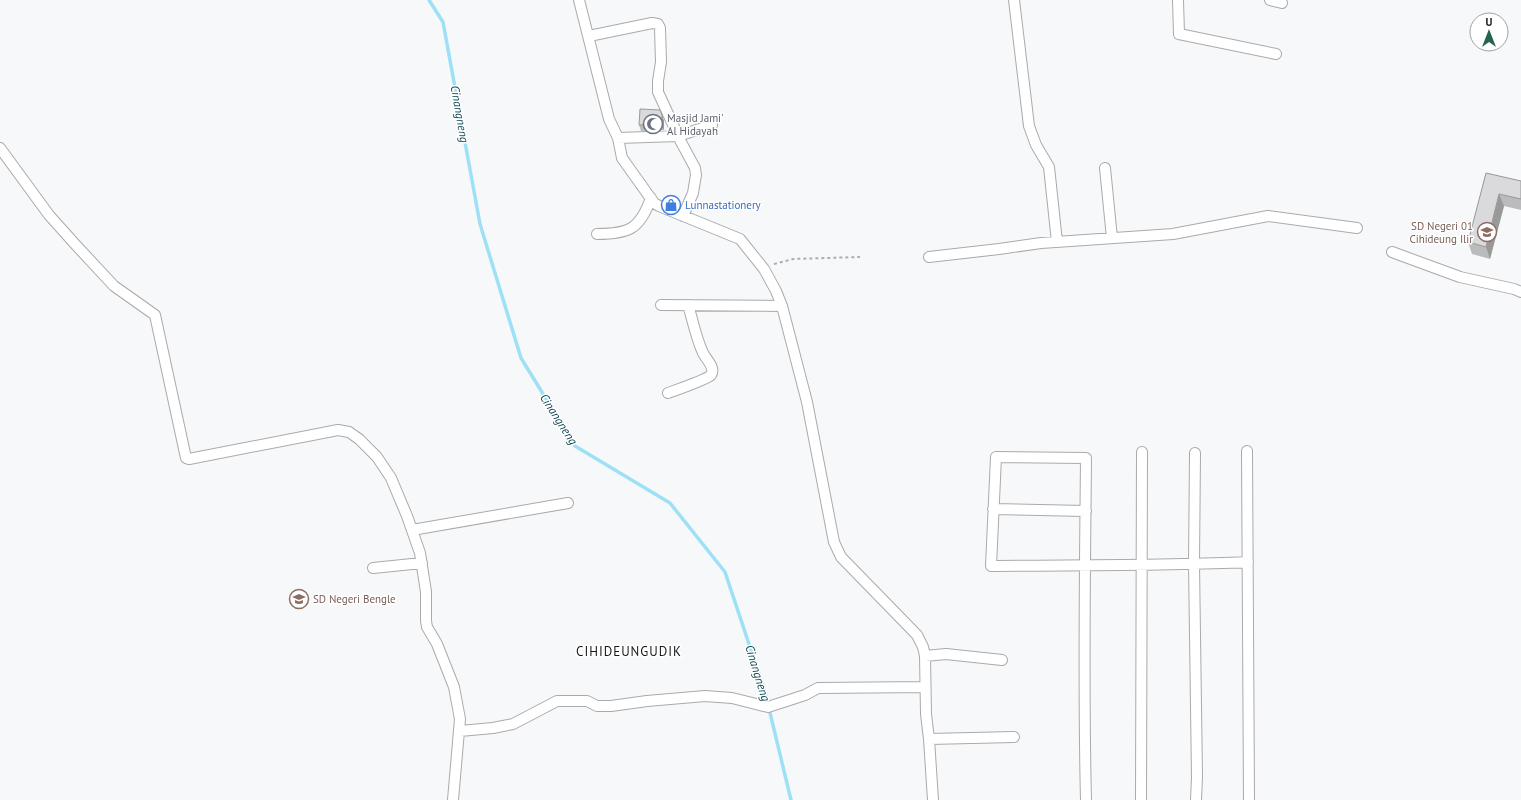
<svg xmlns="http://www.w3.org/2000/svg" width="1521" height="800" font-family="'PT Sans',sans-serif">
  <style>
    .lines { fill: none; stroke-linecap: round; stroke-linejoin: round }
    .stream { stroke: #9ee1f6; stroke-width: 3.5 }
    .street-casing { stroke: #aaaaac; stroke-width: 12 }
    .path { stroke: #adaeaf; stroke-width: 2; stroke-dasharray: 3 3; stroke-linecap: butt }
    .street { stroke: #fff; stroke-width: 10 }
    .wall { fill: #bbbbbd }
    .shaded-wall { fill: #99999a }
    .building { fill: #dadadc; stroke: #99999a }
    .labels { text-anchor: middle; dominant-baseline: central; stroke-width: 3; stroke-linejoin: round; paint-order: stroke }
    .worship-label { font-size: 11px; fill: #5b616d; stroke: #fff; text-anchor: start }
    .shop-label { font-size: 11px; fill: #366cbe; stroke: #fff; text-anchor: start }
    .education-label { font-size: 11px; fill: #785e54; stroke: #fff; text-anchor: end }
    .water-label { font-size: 12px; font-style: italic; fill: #0f4856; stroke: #fff }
    .quarter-label { font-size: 13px; letter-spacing: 1px; fill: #151516; stroke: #fff }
  </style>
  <rect width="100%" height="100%" fill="#f7f8fa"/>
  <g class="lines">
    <!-- stream -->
    <path class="stream" d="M429 0 443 22 480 224 521 358 575 446 670 503 725 572 765 692 791 800"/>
    <defs>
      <path id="street" d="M579 0 609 119 618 138 622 158 654 203 659 206 740 239 764 269 776 291 782 306 807 402 834 542 841 557 917 635 923 647 925 656 926 714 929 739 933 800
        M1014 0 1029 126 1036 145 1049 167 1057 242
        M1178 0 1179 34 1276 54
        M1270 0 1282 3
        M589 36 652 23 658 24 660 28 661 62 658 81V92L681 142 695 168 696 175 693 193 683 216
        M618 138 678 136 712 125
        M0 148 49 215 74 243 114 286 155 315 186 458 189 459 338 430 349 432 359 439 377 457 391 478 407 516 420 553 426 592V621L427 627 437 644 454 687 460 719 453 800
        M1105 168 1112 238
        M597 234C629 234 640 229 651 198
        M1392 252 1460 277 1514 289 1521 292
        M929 257 999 249 1041 243 1173 234 1268 216 1357 228
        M661 305 782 306
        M668 393C676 390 706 380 711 375 716 368 706 359 703 353 696 338 693 321 688 305
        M1247 451 1249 800
        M1195 453 1194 564 1197 777 1196 800
        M993 509 1086 511
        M412 530 568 503
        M373 568 422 563
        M925 656 946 654 1002 660
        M460 731 493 728 513 724 557 701H587L597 706H611L647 701 705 696 732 698 768 707 805 695 818 688 925 687
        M929 739 1014 737
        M1086 800C1083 686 1085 572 1086 458L996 457 991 566C1076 565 1163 566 1248 562
        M1141 800 1142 452"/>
    </defs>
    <!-- street casing -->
    <use href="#street" class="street-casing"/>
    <!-- path -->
    <path class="path" d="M774 264 793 259 860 257"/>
    <!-- street -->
    <use href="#street" class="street"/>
  </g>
  <!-- wall -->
  <path class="wall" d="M662 115 664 121V130L641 131 639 125Z
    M1486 173 1521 181V210L1504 206 1490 259 1472 254 1468 242Z"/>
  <!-- shaded-wall -->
  <path class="shaded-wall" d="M662 115 664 121V130L661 124Z
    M1499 194 1504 206 1490 259 1486 247Z"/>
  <!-- building -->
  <path class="building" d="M640 109 660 110 662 115 661 124 639 125Z
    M1486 173 1521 181V199L1499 194 1486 247 1468 242Z"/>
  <!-- icons -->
  <defs>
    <symbol id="mosque-ring" viewBox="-11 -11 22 22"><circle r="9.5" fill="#fff" stroke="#6b7280" stroke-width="1.5"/><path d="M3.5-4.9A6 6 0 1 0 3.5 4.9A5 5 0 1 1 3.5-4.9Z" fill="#6b7280"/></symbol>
    <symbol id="shop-ring" viewBox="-11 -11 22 22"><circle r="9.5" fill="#fff" stroke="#3f7fe0" stroke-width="1.5"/><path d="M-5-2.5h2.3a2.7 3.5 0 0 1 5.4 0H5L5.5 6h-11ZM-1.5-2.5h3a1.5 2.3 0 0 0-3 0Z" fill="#3f7fe0"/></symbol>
    <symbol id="school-ring" viewBox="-11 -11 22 22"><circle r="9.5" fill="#fff" stroke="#8d6e63" stroke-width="1.5"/><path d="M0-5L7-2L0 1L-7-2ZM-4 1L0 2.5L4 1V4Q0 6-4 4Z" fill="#8d6e63"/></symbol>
  </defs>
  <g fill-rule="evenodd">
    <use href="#mosque-ring" x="642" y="113" width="22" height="22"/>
    <use href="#shop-ring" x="660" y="194" width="22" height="22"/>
    <use href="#school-ring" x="1476" y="221" width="22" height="22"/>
    <use href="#school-ring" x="288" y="588" width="22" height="22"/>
  </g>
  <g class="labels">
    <!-- worship labels -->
    <g class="worship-label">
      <text x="667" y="118">Masjid Jami'<tspan x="667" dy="13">Al Hidayah</tspan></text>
    </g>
    <!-- shop labels -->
    <g class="shop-label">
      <text x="685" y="205">Lunnastationery</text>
    </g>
    <!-- education labels -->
    <g class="education-label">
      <text x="1473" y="226">SD Negeri 01<tspan x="1473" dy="13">Cihideung Ilir</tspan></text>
      <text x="313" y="599" text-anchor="start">SD Negeri Bengle</text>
    </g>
    <!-- water labels -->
    <g class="water-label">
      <text transform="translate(460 114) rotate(80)">Cinangneng</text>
      <text transform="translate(559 419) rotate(57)">Cinangneng</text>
      <text transform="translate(758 673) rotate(73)">Cinangneng</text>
    </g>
    <!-- quarter labels -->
    <g class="quarter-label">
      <text x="629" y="651">CIHIDEUNGUDIK</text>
    </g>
  </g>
  <!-- north arrow -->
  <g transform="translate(1489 32)"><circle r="19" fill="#ffffff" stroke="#a1a1a2"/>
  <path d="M0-3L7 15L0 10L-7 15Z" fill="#276450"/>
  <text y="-6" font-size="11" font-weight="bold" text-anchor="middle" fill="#151516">U</text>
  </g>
</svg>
